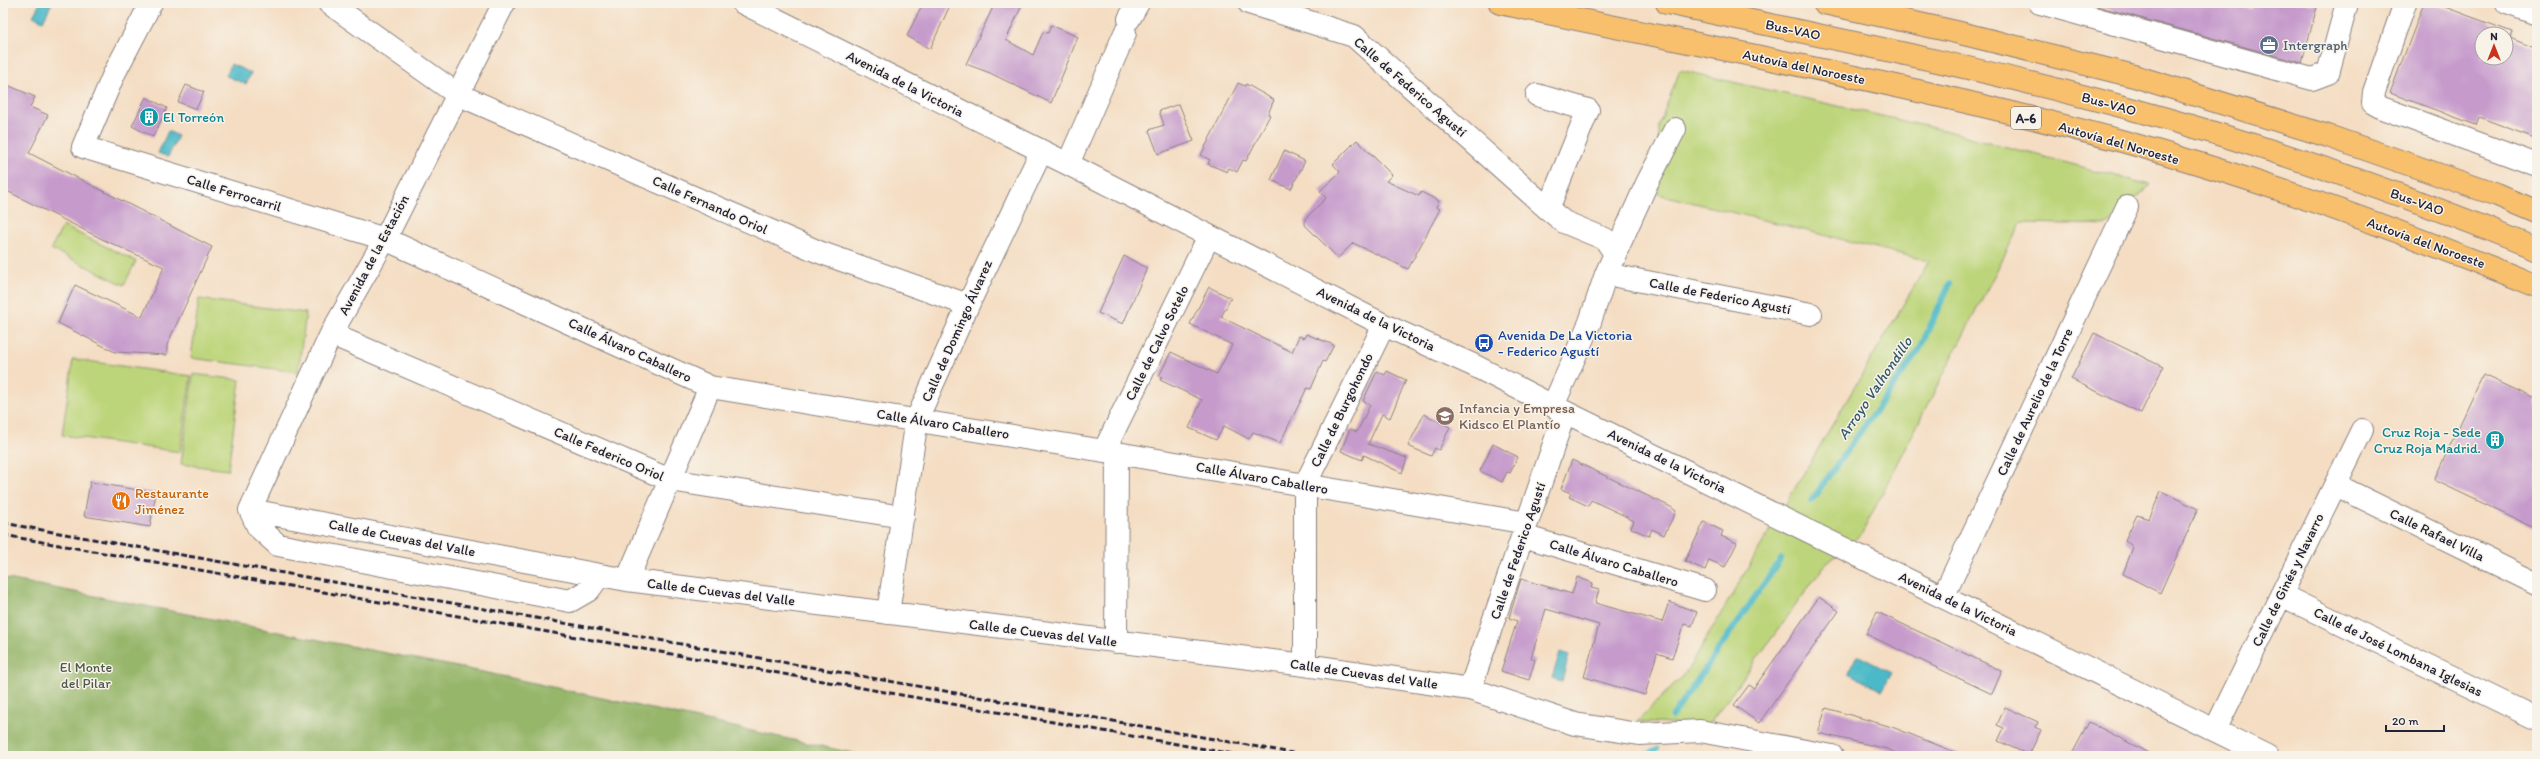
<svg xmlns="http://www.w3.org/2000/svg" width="2540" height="759" font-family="Itim,sans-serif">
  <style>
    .green { fill: #bdd57a; stroke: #707c5a }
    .forest { fill: #96b66a; stroke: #5c6c52 }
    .water { fill: #4cb9c7; stroke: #376e81 }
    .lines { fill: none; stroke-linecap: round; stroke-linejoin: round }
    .stream { stroke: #4cb9c7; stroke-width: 6 }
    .building { fill: #c69bcc; fill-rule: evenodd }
    .minor-casing { stroke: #8b807e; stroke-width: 24 }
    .highway-casing { stroke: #8b807e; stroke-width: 24 }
    .minor { stroke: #fff; stroke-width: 22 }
    .highway { stroke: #f8bf6c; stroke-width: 22 }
    .rail { stroke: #22223b; stroke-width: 3; stroke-dasharray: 6 3; stroke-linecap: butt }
    .labels { text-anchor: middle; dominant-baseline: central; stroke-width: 3; stroke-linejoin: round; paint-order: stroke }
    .shield { fill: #f7f3e8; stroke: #62616f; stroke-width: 1 }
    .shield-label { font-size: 13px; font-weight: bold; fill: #22223b }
    .street-label { font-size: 14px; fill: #22223b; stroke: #f7f3e8 }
    .service-label { font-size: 14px; fill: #4e5e75; stroke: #f7f3e8; text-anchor: start }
    .culture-label { font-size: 14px; fill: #0d838f; stroke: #f7f3e8; text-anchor: start }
    .transit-label { font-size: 14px; fill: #164399; stroke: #f7f3e8; text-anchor: start }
    .education-label { font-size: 14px; fill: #785e54; stroke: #f7f3e8; text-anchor: start }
    .food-label { font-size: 14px; fill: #c56008; stroke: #f7f3e8; text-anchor: start }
    .park-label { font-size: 14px; fill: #50584e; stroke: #f7f3e8 }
    .water-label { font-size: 15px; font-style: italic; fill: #31576c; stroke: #f7f3e8 }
  </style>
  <rect width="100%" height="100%" fill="#f7f3e8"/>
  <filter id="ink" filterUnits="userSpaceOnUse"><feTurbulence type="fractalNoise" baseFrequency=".025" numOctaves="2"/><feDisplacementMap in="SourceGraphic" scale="8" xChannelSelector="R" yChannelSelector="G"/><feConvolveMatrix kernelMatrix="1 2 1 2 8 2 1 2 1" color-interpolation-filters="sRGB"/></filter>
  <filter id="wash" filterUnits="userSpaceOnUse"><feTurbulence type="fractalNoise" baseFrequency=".012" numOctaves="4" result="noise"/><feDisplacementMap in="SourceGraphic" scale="16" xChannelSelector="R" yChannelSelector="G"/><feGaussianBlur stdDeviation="0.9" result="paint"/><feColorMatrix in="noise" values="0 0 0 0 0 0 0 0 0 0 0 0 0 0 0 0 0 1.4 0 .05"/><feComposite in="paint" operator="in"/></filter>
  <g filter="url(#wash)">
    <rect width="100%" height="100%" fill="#f4ddc2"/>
    <!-- green -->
    <path class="green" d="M1680 70 1943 130 2150 185 2108 225 2021 223 1861 535 1825 565 1708 726 1637 722 1687 671 1929 261 1658 194 1659 125Z
      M63 226 136 261 124 285 51 249Z
      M199 299 306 313 298 372 191 358Z
      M73 359 191 376 180 452 62 435Z
      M193 374 240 380 228 470 181 464Z"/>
    <!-- forest -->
    <path class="forest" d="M3 578 488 673 866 756H3Z"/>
    <!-- water -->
    <path class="water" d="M40 3H52L43 21 33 16Z
      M231 64 251 73 246 84 226 76Z
      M168 131 178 136 168 157 158 153Z
      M1560 652 1569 655 1562 681 1552 678Z
      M1857 655 1892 673 1882 691 1848 673Z"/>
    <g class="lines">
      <!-- stream -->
      <path class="stream" d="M1811 501 1919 350 1950 283
        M1672 717 1781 559
        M1645 756 1657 749"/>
    </g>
    <g id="blocks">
      <!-- building -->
      <path class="building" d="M923 3H951L930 49 907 36Z
        M995 3H1023L1006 40 1033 55 1043 32 1048 33 1051 25 1078 37 1051 103 990 73 966 64Z
        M2098 3H2231L2251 9 2252 3H2318L2302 63 2097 6Z
        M2424 3H2434L2512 32 2510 38 2537 49V139L2479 117 2476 125 2390 93ZM2482 34H2506V58H2482Z
        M3 83 35 97 30 107 48 115 29 153 212 247 167 345V355L115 352 58 323 75 285 142 317 164 267 104 240 3 189Z
        M1238 83 1245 86 1246 84 1274 100 1268 114 1270 115 1246 161 1243 160 1237 172 1229 168 1227 172 1208 164 1210 160 1201 155Z
        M186 85 204 92 196 109 178 102Z
        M146 97 167 108 153 137 132 126Z
        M1179 104 1194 141 1158 154 1149 130 1164 125 1159 111Z
        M1357 140 1392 175 1386 181 1419 196 1421 192 1439 201 1436 207 1440 209 1408 269 1353 243 1338 258 1305 225V219L1326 198 1320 191 1340 172 1333 164Z
        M1284 151 1305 161 1291 189 1271 180Z
        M1124 256 1147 268 1123 324 1098 313Z
        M1209 287 1231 298 1221 317 1292 352 1299 336 1304 338 1306 334 1334 345 1325 362 1323 361 1311 389 1307 388 1280 443 1253 432 1249 439 1224 426 1216 440 1189 428 1202 400 1160 380 1162 377 1159 376 1171 352 1217 374 1232 345 1190 324Z
        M2094 333 2163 367 2141 413 2071 379Z
        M1377 371 1385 375 1387 371 1406 380 1390 418 1382 414 1368 444 1407 458 1402 473 1364 455 1362 460 1341 451 1350 429 1357 432 1370 405 1363 401Z
        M2483 375 2537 400V529L2434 480Z
        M1424 414 1450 427 1439 450 1435 448 1431 456 1408 446Z
        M1493 444 1518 457 1510 473 1507 472 1502 482 1480 471Z
        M1572 460 1671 507 1676 511 1664 535 1652 529 1649 536 1631 528 1634 521 1623 515 1591 500 1588 506 1569 497 1571 493 1561 489Z
        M90 482 156 493 150 527 84 516Z
        M2161 491 2198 509 2160 593 2123 574 2133 547 2125 540 2137 515 2149 519Z
        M1704 522 1723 531 1721 536 1737 543 1725 567 1709 560 1705 570 1685 561Z
        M1577 577 1593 583 1591 588 1599 590 1595 603 1662 622 1669 602 1697 612 1692 626 1684 624 1672 658 1657 653 1645 695 1584 677 1599 625 1546 609 1531 658 1535 660 1529 680 1501 671 1517 621 1509 618 1521 579 1572 594Z
        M1819 597 1839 611 1759 723 1734 705 1749 685 1754 688Z
        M1877 612 2002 671 1992 694 1866 634Z
        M2005 707 2038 722 2036 727 2041 730 2029 755 1998 741 2004 728 1997 725Z
        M1826 708 1892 727 1965 756H1903L1887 749 1818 733Z
        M2089 722 2120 738 2154 756H2071Z"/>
    </g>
  </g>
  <g filter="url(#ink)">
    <use href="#blocks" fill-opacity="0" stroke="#8b807e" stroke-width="1"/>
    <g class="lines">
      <defs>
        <path id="minor" d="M151 3 114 74 83 147 385 239 710 387 1117 453 1527 523
          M329 3 457 94 819 252 968 305
          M743 3 1068 164 1384 325 1473 365 1553 406 2267 756
          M1249 3 1354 36 1548 209 1564 222 1605 239 1616 255
          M2040 3 2312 79 2328 73 2347 3
          M2405 3 2374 92 2373 103 2382 108 2537 165
          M2507 3 2537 14
          M1129 19 1138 3
          M1537 95 1588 110 1548 209
          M1068 164 1125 33
          M1606 274 1811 314
          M331 334 670 480 903 517
          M1553 406 1590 322 1606 274 1647 183 1675 129
          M1104 451 1209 236
          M2336 485 2537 584
          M250 510 627 580 1305 665 1470 689 1575 724 1639 734 1700 731 1832 756
          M250 510 331 334 385 239 504 3
          M250 510 258 527 278 545 570 601 589 590 600 575
          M1523 536 1705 590
          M627 580 710 387
          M2281 595 2537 719
          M1943 597 2127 207
          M888 613 917 419 968 305 1041 152
          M1116 642 1117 453
          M1305 665V485L1384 325
          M1470 689 1565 412
          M2215 730 2362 430"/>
        <path id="highway" d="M1500 3C1706 47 1915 85 2118 140 2260 179 2400 230 2537 286
          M1667 3C1820 36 1973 66 2124 107 2264 145 2403 193 2537 249
          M1824 3 1956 32 2134 76 2328 136 2497 195 2537 212"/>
      </defs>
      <!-- minor casing -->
      <use href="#minor" class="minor-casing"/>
      <!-- highway casing -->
      <use href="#highway" class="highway-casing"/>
      <!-- minor -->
      <use href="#minor" class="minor"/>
      <!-- highway -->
      <use href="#highway" class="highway"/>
      <!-- rail -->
      <path class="rail" d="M3 523 1309 756
        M3 535 1244 756"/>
    </g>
  </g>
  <!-- icons -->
  <defs>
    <symbol id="office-disc" viewBox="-11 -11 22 22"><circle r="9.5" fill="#5c6f8a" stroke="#f7f3e8"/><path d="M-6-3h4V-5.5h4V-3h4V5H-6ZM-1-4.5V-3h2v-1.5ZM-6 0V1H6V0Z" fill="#fff"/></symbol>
    <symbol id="building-disc" viewBox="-11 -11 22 22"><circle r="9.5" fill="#0f9aa8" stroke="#f7f3e8"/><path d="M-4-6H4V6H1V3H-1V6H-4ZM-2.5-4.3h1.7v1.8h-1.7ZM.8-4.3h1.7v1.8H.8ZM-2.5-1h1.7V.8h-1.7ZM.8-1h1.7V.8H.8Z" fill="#fff"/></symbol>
    <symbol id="bus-disc" viewBox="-11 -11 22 22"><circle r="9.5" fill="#1a4fb4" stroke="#f7f3e8"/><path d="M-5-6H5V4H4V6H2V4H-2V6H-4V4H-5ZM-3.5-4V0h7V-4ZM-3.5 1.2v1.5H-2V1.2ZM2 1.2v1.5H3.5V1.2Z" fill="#fff"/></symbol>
    <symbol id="school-disc" viewBox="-11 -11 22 22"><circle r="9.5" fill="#8d6e63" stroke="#f7f3e8"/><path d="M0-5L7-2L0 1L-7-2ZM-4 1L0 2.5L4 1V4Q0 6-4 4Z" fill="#fff"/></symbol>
    <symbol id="restaurant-disc" viewBox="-11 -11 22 22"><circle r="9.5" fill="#e8710a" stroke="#f7f3e8"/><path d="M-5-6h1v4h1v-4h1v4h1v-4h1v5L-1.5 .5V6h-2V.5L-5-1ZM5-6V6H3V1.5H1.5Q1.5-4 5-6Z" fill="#fff"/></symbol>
  </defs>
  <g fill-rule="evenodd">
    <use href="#office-disc" x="2258" y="34" width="22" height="22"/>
    <use href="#building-disc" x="138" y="106" width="22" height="22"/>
    <use href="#bus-disc" x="1473" y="332" width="22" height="22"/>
    <use href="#school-disc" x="1434" y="405" width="22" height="22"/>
    <use href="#building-disc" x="2484" y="429" width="22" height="22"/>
    <use href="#restaurant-disc" x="110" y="490" width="22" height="22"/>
  </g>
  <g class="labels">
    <!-- shield labels -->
    <rect class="shield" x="2011" y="107" width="30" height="22" rx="3"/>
    <g class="shield-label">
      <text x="2026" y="118">A-6</text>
    </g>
    <!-- street labels -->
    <g class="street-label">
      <text transform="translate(1793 30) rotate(12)">Bus-VAO</text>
      <text transform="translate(1804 67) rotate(12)">Autovía del Noroeste</text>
      <text transform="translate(905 84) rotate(27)">Avenida de la Victoria</text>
      <text transform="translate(1410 87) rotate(41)">Calle de Federico Agustí</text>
      <text transform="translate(2109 104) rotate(15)">Bus-VAO</text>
      <text transform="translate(2119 143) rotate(16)">Autovía del Noroeste</text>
      <text transform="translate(234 193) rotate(17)">Calle Ferrocarril</text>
      <text transform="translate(2417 202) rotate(20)">Bus-VAO</text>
      <text transform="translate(710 205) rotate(24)">Calle Fernando Oriol</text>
      <text transform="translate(2426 243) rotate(20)">Autovía del Noroeste</text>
      <text transform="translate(374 255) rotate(-62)">Avenida de la Estación</text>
      <text transform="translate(1720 296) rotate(11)">Calle de Federico Agustí</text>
      <text transform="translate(1376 319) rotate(26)">Avenida de la Victoria</text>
      <text transform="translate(957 331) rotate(-66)">Calle de Domingo Álvarez</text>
      <text transform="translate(1157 343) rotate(-64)">Calle de Calvo Sotelo</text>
      <text transform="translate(630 350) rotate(25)">Calle Álvaro Caballero</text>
      <text transform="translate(2035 402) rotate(-65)">Calle de Aurelio de la Torre</text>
      <text transform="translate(1342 410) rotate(-64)">Calle de Burgohondo</text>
      <text transform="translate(943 424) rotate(9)">Calle Álvaro Caballero</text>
      <text transform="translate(609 454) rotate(23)">Calle Federico Oriol</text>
      <text transform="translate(1667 461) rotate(26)">Avenida de la Victoria</text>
      <text transform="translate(1262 478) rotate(10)">Calle Álvaro Caballero</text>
      <text transform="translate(2437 535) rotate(26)">Calle Rafael Villa</text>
      <text transform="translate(402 538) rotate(11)">Calle de Cuevas del Valle</text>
      <text transform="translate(1518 551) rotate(-71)">Calle de Federico Agustí</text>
      <text transform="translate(1614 563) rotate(17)">Calle Álvaro Caballero</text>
      <text transform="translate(2288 580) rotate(-64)">Calle de Ginés y Navarro</text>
      <text transform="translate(721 592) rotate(7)">Calle de Cuevas del Valle</text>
      <text transform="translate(1958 604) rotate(26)">Avenida de la Victoria</text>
      <text transform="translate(1043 633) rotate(7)">Calle de Cuevas del Valle</text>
      <text transform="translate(2398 652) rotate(26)">Calle de José Lombana Iglesias</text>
      <text transform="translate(1364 674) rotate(8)">Calle de Cuevas del Valle</text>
    </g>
    <!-- service labels -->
    <g class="service-label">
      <text x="2283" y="45">Intergraph</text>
    </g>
    <!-- culture labels -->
    <g class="culture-label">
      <text x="163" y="117">El Torreón</text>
      <text x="2481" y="432" text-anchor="end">Cruz Roja - Sede<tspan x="2481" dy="16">Cruz Roja Madrid.</tspan></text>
    </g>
    <!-- transit labels -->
    <g class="transit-label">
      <text x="1498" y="335">Avenida De La Victoria<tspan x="1498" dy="16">- Federico Agustí</tspan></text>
    </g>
    <!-- education labels -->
    <g class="education-label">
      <text x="1459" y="408">Infancia y Empresa<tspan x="1459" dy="16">Kidsco El Plantío</tspan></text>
    </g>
    <!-- food labels -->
    <g class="food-label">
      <text x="135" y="493">Restaurante<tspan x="135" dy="16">Jiménez</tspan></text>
    </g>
    <!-- park labels -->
    <g class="park-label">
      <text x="86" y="667">El Monte<tspan x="86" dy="16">del Pilar</tspan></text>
    </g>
    <!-- water labels -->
    <g class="water-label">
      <text transform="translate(1875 388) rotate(-56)">Arroyo Valhondillo</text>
    </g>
  </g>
  <!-- margin -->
  <rect width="2540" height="759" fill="none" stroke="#f7f3e8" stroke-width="16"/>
  <!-- north arrow -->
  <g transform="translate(2494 46)"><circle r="19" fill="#f7f3e8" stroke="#a29fa3"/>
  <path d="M0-3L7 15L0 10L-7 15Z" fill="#c8321e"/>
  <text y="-6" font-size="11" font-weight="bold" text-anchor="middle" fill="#22223b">N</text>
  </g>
  <!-- scale -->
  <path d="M2386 725v6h58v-6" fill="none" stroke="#22223b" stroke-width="2"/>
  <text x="2392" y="725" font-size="12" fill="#22223b" stroke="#f7f3e8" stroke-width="3" paint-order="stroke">20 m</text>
</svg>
